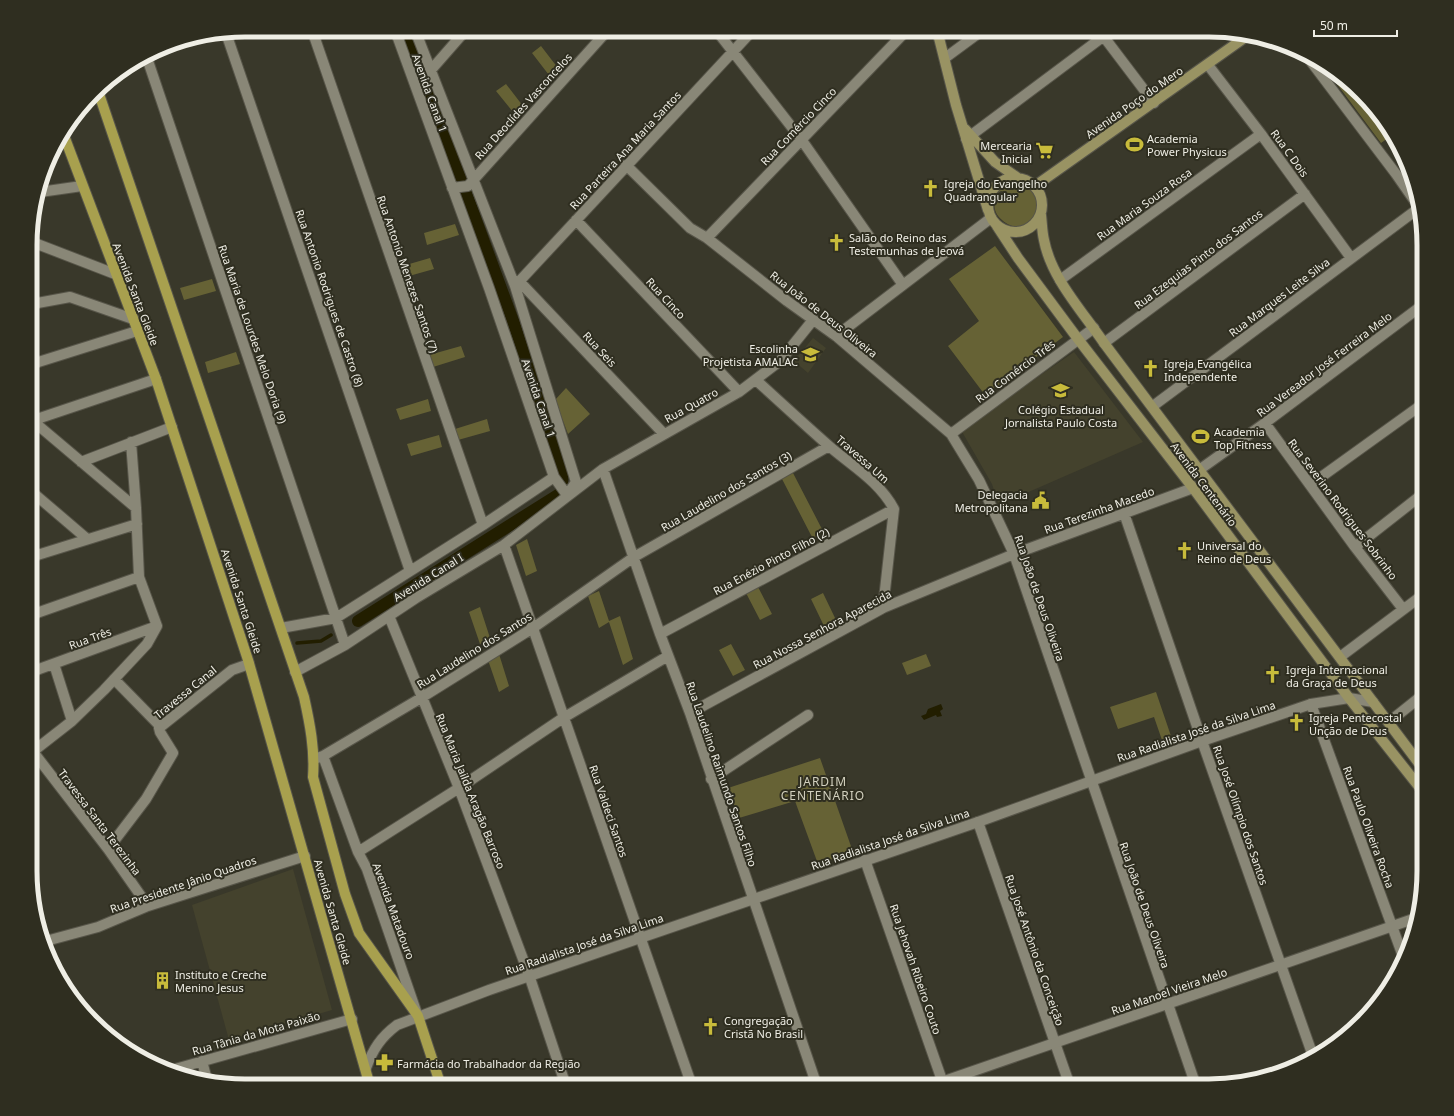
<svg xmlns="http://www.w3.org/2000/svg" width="1454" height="1116" font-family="'Noto Sans',sans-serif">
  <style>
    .built { fill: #44422d }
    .green { fill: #666235; fill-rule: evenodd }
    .water { fill: #221e00 }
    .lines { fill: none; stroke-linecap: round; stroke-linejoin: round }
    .stream { stroke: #221e00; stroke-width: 3.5 }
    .canal { stroke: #221e00; stroke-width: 12 }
    .minor-casing { stroke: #575549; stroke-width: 12 }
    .tertiary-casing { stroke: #575549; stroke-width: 12 }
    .secondary-casing { stroke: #575549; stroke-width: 12 }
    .primary-casing { stroke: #575549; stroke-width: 12 }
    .minor { stroke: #898777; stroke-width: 10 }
    .tertiary { stroke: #898777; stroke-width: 10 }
    .secondary { stroke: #999363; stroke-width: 10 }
    .primary { stroke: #a8a04e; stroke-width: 10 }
    .labels { text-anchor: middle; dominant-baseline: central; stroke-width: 4; stroke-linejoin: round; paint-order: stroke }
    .street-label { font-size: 11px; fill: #efeee5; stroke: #2f2e20 }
    .poi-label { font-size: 11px; fill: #efeee5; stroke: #2f2e20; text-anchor: start }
    .neighbourhood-label { font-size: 12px; letter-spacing: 1px; fill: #d2d0be; stroke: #2f2e20 }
    .rim { fill: none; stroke: #efeee5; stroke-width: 5 }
  </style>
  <rect width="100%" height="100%" fill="#39382a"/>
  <!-- built -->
  <path class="built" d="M813 338 826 348 808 373 794 361Z
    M1074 352 1143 442 999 505 992 484 961 430Z
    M293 869 332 1010 229 1040 192 905Z
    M30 879 35 885 47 925 42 927 30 885Z"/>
  <!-- green -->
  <path class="green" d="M541 46 561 72 552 79 532 53Z
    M1325 68 1350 83 1391 136 1381 143Z
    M506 84 526 110 517 117 496 91Z
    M1012 182C1059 178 1034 248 1002 220 987 208 996 187 1012 182ZM1001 191 1012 194 1013 200 1009 202 1003 200 998 193Z
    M455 224 459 235 427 245 424 233Z
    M995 246 1063 337 985 395 948 346 979 321 949 279Z
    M430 258 434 269 402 278 399 267Z
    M212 279 216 291 184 300 180 288Z
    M461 346 465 357 433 367 429 355Z
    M236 352 240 364 208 373 205 362Z
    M566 388 590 414 568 434 555 400Z
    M428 399 431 411 400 420 396 409Z
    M487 419 490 431 458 440 455 429Z
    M439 435 442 447 411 456 407 444Z
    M793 473 824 533 813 539 782 479Z
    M527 539 537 571 526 576 516 545Z
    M758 587 772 614 760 620 746 593Z
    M599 591 609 621 620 616 633 659 623 665 609 622 599 628 588 596Z
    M823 593 836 620 824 626 811 599Z
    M480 607 490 638 480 644 469 612Z
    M731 644 745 670 733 676 719 650Z
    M499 654 509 686 499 692 488 660Z
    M926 654 931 666 907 675 902 663Z
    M1156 692 1172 739 1163 743 1154 717 1118 729 1110 707Z
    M820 758 853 852 818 864 795 801 739 818 728 788Z"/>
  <!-- water -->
  <path class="water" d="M941 704 943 709 940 711 942 716 937 717 936 715 924 720 921 716 926 714 928 709Z"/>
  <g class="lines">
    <!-- stream -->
    <path class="stream" d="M297 643 321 641 331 635
      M31 769H32"/>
    <!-- canal -->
    <path class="canal" d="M358 621 561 493 563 471 513 321 406 30"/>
    <defs>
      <path id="minor" d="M312 30 483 525
        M395 30 489 288 554 477 567 495
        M415 30 515 286 576 482 569 492
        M716 30 801 139 903 285
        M226 33 410 571
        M1104 37 1154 103
        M1306 55 1396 174 1421 210
        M147 58 345 645
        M945 58 983 30
        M1208 65 1261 134 1351 258
        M431 70 466 30
        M966 139 1112 30
        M626 165 690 228 707 238 787 301 836 336 951 434 979 480 1014 554 1196 1086
        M452 188 468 186 608 30
        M40 192 82 186
        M576 220 739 392
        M707 238 907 30
        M32 242 115 274
        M1060 280 1261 134
        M519 281 664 434
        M515 286 753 30
        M32 304 70 297 133 319
        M836 336 991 218
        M1104 343 1305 194
        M32 364 137 331
        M756 380C780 402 804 424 829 446 852 466 879 481 894 509L883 608
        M1153 406 1419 208
        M31 421 156 379
        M33 421 136 508
        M1265 423 1355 547 1403 609
        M951 434 1094 328
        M81 462 172 427
        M603 469 660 634 690 713 817 1086
        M1199 470 1265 423 1424 304
        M1310 485 1424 403
        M31 491 86 538
        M1124 513 1202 741 1313 1056
        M504 545 692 1086
        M1355 547 1424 493
        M31 557 137 524
        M31 615 139 577
        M389 616 459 788 529 975 566 1086
        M281 628 336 618 483 525 554 477
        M660 634 894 509
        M1340 657 1424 594
        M54 664 72 721
        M31 672 157 626
        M295 672 345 645 416 598 504 545 603 469 739 392 780 361 813 320
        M114 679 161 727
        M1311 704 1404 959
        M690 713 883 608 1014 554 1193 488
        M1389 722 1424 694
        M31 749 108 849 148 906
        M31 753 72 721 104 690 147 644 157 626 139 577 136 508 131 442
        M323 756 421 698 533 628 634 557 829 446
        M317 758 323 756 358 852 367 869 416 1011
        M711 779 808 715
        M978 822 1070 1086
        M108 849 146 799 173 753 160 732 159 728 232 670 249 664
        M358 852 459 788 563 718 668 656
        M865 860 944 1086
        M46 941 98 927 148 906 305 856
        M202 1061 207 1080
        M168 1071 352 1019"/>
      <path id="tertiary" d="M366 1068C373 1049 381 1037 397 1025L489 990 978 822 1202 741 1311 704 1349 698 1373 702
        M930 1086 1416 918"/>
      <path id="secondary" d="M937 30 956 105 988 210
        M965 129 995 162 1018 178
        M988 205a27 27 0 1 1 54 0a27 27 0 1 1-54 0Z
        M1035 186 1247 36
        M1041 215C1042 223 1042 232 1044 240 1051 278 1083 312 1104 343L1424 770
        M997 226 1018 258 1078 339 1193 488 1349 698 1424 793"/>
      <path id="primary" d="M98 91 304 697C310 724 315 750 313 777L345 894 359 933 418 1016 441 1086
        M63 133 156 379 248 660 370 1086"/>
    </defs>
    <!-- minor casing -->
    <use href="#minor" class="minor-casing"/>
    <!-- tertiary casing -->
    <use href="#tertiary" class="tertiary-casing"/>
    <!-- secondary casing -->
    <use href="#secondary" class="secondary-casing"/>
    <!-- primary casing -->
    <use href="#primary" class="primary-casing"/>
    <!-- minor -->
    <use href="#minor" class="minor"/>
    <!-- tertiary -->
    <use href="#tertiary" class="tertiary"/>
    <!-- secondary -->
    <use href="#secondary" class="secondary"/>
    <!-- primary -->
    <use href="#primary" class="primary"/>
  </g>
  <!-- icons -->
  <defs>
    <symbol id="stadium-bare" viewBox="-9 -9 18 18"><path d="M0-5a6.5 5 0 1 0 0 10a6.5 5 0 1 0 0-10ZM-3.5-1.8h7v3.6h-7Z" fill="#c8bb3b" stroke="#2f2e20" stroke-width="2.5" paint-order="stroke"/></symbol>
    <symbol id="supermarket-bare" viewBox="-9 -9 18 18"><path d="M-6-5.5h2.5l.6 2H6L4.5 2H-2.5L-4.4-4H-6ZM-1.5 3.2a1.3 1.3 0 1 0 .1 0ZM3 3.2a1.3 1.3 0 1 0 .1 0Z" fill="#c8bb3b" stroke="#2f2e20" stroke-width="2.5" paint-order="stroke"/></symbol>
    <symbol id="church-bare" viewBox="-9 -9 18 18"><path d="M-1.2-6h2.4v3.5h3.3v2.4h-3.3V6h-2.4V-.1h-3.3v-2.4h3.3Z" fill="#c8bb3b" stroke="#2f2e20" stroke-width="2.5" paint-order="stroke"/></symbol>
    <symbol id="school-bare" viewBox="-9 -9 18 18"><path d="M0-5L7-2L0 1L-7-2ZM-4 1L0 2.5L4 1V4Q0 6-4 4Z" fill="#c8bb3b" stroke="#2f2e20" stroke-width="2.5" paint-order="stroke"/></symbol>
    <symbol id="civic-bare" viewBox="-9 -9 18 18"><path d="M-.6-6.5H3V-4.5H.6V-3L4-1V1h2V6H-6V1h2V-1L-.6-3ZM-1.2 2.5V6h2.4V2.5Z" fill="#c8bb3b" stroke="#2f2e20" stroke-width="2.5" paint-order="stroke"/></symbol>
    <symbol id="building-bare" viewBox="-9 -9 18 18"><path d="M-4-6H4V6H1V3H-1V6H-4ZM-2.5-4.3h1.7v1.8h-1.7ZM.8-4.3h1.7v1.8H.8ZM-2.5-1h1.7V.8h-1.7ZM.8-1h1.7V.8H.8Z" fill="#c8bb3b" stroke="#2f2e20" stroke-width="2.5" paint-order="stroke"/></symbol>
    <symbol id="pharmacy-bare" viewBox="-9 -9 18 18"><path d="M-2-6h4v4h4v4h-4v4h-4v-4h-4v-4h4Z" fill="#c8bb3b" stroke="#2f2e20" stroke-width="2.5" paint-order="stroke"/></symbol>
  </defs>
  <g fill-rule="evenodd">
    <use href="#stadium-bare" x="1122" y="132" width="25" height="25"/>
    <use href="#supermarket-bare" x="1032" y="138" width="25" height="25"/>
    <use href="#church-bare" x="918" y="176" width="25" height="25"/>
    <use href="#church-bare" x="824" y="230" width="25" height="25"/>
    <use href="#school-bare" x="798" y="342" width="25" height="25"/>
    <use href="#church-bare" x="1138" y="356" width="25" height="25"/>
    <use href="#school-bare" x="1048" y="378" width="25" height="25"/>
    <use href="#stadium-bare" x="1188" y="424" width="25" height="25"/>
    <use href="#civic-bare" x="1028" y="488" width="25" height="25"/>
    <use href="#church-bare" x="1172" y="538" width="25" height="25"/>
    <use href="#church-bare" x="1260" y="662" width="25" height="25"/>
    <use href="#church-bare" x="1284" y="710" width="25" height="25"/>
    <use href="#building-bare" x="150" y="968" width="25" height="25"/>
    <use href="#church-bare" x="698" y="1014" width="25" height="25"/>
    <use href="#pharmacy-bare" x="372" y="1050" width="25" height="25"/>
  </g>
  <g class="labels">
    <!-- street labels -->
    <g class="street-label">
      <text transform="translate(430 93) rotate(70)">Avenida Canal 1</text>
      <text transform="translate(1134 102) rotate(-35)">Avenida Poço do Mero</text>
      <text transform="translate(523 106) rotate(-48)">Rua Deoclídes Vasconcelos</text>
      <text transform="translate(798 126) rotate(-46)">Rua Comércio Cinco</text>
      <text transform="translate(625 150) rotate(-47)">Rua Parteira Ana Maria Santos</text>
      <text transform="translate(1290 153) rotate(54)">Rua C Dois</text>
      <text transform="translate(1144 204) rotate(-36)">Rua Maria Souza Rosa</text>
      <text transform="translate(1198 259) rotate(-37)">Rua Ezequias Pinto dos Santos</text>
      <text transform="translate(408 274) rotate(71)">Rua Antonio Menezes Santos (7)</text>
      <text transform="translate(136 294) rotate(69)">Avenida Santa Gleide</text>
      <text transform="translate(1279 297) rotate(-37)">Rua Marques Leite Silva</text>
      <text transform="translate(330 298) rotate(71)">Rua Antonio Rodrigues de Castro (8)</text>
      <text transform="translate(666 298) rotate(47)">Rua Cinco</text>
      <text transform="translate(824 314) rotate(38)">Rua João de Deus Oliveira</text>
      <text transform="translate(253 334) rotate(71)">Rua Maria de Lourdes Melo Doria (9)</text>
      <text transform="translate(600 349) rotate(47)">Rua Seis</text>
      <text transform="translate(1324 364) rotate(-37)">Rua Vereador José Ferreira Melo</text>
      <text transform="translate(1015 371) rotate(-37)">Rua Comércio Três</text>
      <text transform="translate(539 398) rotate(71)">Avenida Canal 1</text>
      <text transform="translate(691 405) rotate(-29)">Rua Quatro</text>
      <text transform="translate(863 459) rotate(41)">Travessa Um</text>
      <text transform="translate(1204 484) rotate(53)">Avenida Centenário</text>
      <text transform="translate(726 491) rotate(-30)">Rua Laudelino dos Santos (3)</text>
      <text transform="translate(1343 509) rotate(53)">Rua Severino Rodrigues Sobrinho</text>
      <text transform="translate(1099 510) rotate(-20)">Rua Terezinha Macedo</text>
      <text transform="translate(771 561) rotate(-28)">Rua Enézio Pinto Filho (2)</text>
      <text transform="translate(428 577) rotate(-32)">Avenida Canal I</text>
      <text transform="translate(1040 598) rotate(71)">Rua João de Deus Oliveira</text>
      <text transform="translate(242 601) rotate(72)">Avenida Santa Gleide</text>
      <text transform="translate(822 629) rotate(-28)">Rua Nossa Senhora Aparecida</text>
      <text transform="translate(90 638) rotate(-20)">Rua Três</text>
      <text transform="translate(474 650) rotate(-32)">Rua Laudelino dos Santos</text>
      <text transform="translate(185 692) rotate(-39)">Travessa Canal</text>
      <text transform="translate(1196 731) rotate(-19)">Rua Radialista José da Silva Lima</text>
      <text transform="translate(722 774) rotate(71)">Rua Laudelino Raimundo Santos Filho</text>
      <text transform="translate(471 791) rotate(68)">Rua Maria Jailda Aragão Barroso</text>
      <text transform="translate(609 811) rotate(71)">Rua Valdeci Santos</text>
      <text transform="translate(1241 815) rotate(71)">Rua José Olímpio dos Santos</text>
      <text transform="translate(100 822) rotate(53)">Travessa Santa Terezinha</text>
      <text transform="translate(1369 827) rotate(70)">Rua Paulo Oliveira Rocha</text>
      <text transform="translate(890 839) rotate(-19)">Rua Radialista José da Silva Lima</text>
      <text transform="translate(183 884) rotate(-19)">Rua Presidente Jânio Quadros</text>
      <text transform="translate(1145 905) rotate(71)">Rua João de Deus Oliveira</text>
      <text transform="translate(394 911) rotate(70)">Avenida Matadouro</text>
      <text transform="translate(333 912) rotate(74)">Avenida Santa Gleide</text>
      <text transform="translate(584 944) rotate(-19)">Rua Radialista José da Silva Lima</text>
      <text transform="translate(1035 950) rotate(71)">Rua José Antônio da Conceição</text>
      <text transform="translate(916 969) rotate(71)">Rua Jehovah Ribeiro Couto</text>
      <text transform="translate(1169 991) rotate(-19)">Rua Manoel Vieira Melo</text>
      <text transform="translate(256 1033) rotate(-16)">Rua Tânia da Mota Paixão</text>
    </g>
    <!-- poi labels -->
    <g class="poi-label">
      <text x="1147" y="138">Academia<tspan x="1147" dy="13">Power Physicus</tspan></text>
      <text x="1032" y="145" text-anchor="end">Mercearia<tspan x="1032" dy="13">Inicial</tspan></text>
      <text x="944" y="183">Igreja do Evangelho<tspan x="944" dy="13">Quadrangular</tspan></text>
      <text x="849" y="237">Salão do Reino das<tspan x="849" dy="13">Testemunhas de Jeová</tspan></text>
      <text x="798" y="348" text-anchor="end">Escolinha<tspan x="798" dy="13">Projetista AMALAC</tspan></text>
      <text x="1164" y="363">Igreja Evangélica<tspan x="1164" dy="13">Independente</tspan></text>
      <text x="1061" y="409" text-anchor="middle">Colégio Estadual<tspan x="1061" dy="13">Jornalista Paulo Costa</tspan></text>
      <text x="1214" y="431">Academia<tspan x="1214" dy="13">Top Fitness</tspan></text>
      <text x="1028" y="494" text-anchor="end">Delegacia<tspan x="1028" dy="13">Metropolitana</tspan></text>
      <text x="1197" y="545">Universal do<tspan x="1197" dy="13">Reino de Deus</tspan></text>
      <text x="1286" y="669">Igreja Internacional<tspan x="1286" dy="13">da Graça de Deus</tspan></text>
      <text x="1309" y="717">Igreja Pentecostal<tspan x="1309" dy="13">Unção de Deus</tspan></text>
      <text x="175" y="974">Instituto e Creche<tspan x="175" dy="13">Menino Jesus</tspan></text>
      <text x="724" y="1020">Congregação<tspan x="724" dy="13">Cristã No Brasil</tspan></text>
      <text x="397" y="1063">Farmácia do Trabalhador da Região</text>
    </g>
    <!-- neighbourhood labels -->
    <g class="neighbourhood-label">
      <text x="823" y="781">JARDIM<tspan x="823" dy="14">CENTENÁRIO</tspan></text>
    </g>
  </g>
  <!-- crop -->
  <path d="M0 0H1454V1116H0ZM245 37H1209A208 208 0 0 1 1417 245V871A208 208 0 0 1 1209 1079H245A208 208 0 0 1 37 871V245A208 208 0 0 1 245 37Z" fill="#2f2e20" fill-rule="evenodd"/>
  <path class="rim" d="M245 37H1209A208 208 0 0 1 1417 245V871A208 208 0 0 1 1209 1079H245A208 208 0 0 1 37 871V245A208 208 0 0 1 245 37Z"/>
  <!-- scale -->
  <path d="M1314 30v6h83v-6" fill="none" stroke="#efeee5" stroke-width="2"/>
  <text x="1320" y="30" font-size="12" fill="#efeee5" stroke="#2f2e20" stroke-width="3" paint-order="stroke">50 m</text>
</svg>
